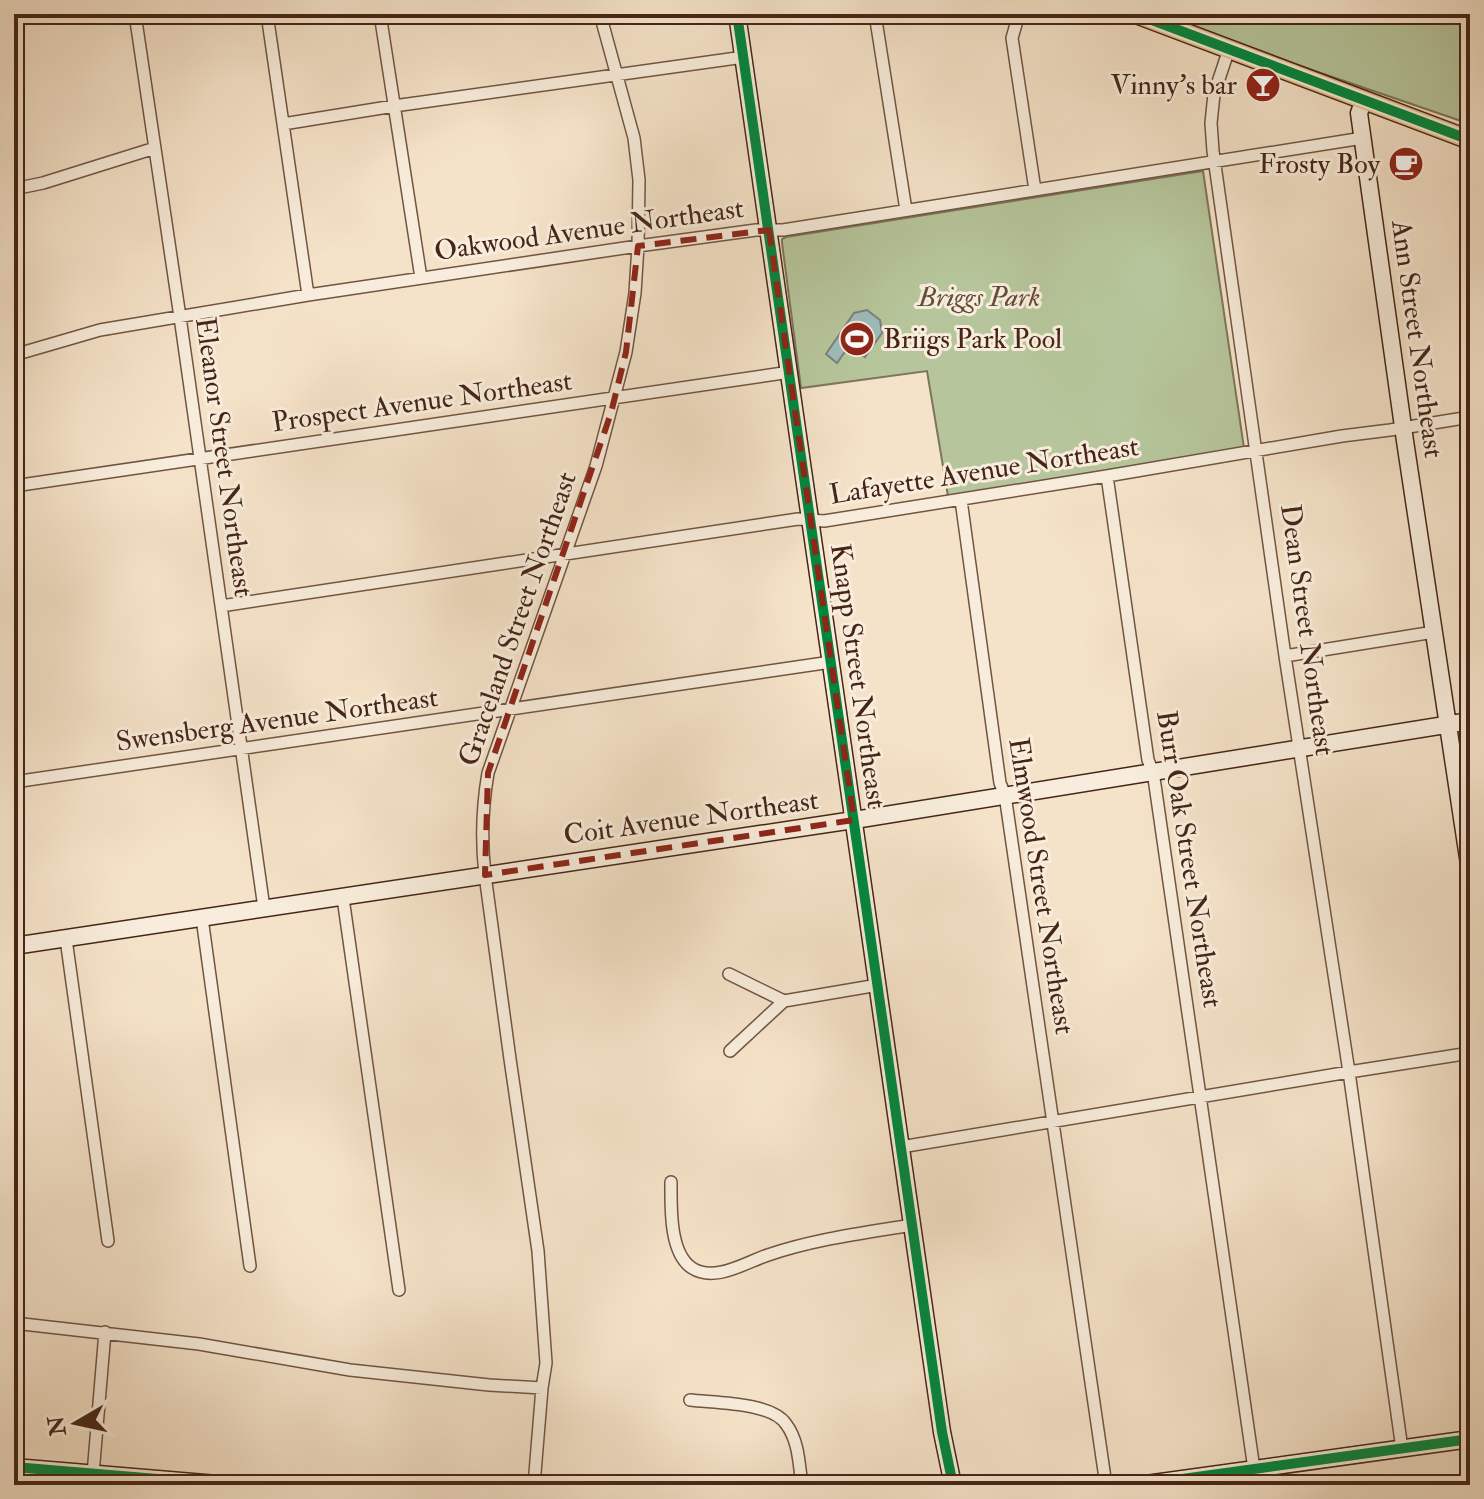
<svg xmlns="http://www.w3.org/2000/svg" width="1484" height="1499" font-family="'IM FELL Double Pica',serif">
  <style>
    .green { fill: #b6c59b; stroke: #7e755a; stroke-width: 2 }
    .water { fill: #9dbdbc; stroke: #7a807a; stroke-width: 2 }
    .lines { fill: none; stroke-linecap: round; stroke-linejoin: round }
    .street-casing { stroke: #725444; stroke-width: 14 }
    .secondary-casing { stroke: #462518; stroke-width: 19 }
    .primary-casing { stroke: #462518; stroke-width: 21 }
    .street { stroke: #f8eddc; stroke-width: 11 }
    .secondary { stroke: #f8eddc; stroke-width: 16 }
    .primary { stroke: #eac284; stroke-width: 18 }
    .cycleway-casing { stroke: #f8eddc; stroke-width: 15 }
    .cycleway { stroke: #00873e; stroke-width: 10 }
    .marked { fill: none; stroke: #8f2418; stroke-width: 6; stroke-dasharray: 16 10; stroke-linejoin: round }
    .labels { text-anchor: middle; dominant-baseline: central; stroke-width: 6; stroke-linejoin: round; paint-order: stroke }
    .poi-label { font-size: 28px; fill: #462518; stroke: #f8eddc; text-anchor: end }
    .street-label { font-size: 28px; fill: #462518; stroke: #f8eddc }
    .park-label { font-size: 28px; font-style: italic; fill: #624d39; stroke: #f8eddc }
  </style>
  <rect width="100%" height="100%" fill="#f5e3c9"/>
  <filter id="stains"><feTurbulence type="fractalNoise" baseFrequency=".0025" numOctaves="4"/><feColorMatrix values="0 0 0 0 .2 0 0 0 0 .09 0 0 0 0 .02 0 0 0 .5 -.17"/></filter>
  <radialGradient id="worn" r=".72"><stop offset=".6" stop-color="#630" stop-opacity="0"/><stop offset="1" stop-color="#630" stop-opacity=".3"/></radialGradient>
  <!-- green -->
  <path class="green" d="M1148 14H1470V124Z
    M1203 171 1244 448 948 496 927 371 801 388 782 243V239L786 237Z
    M14 1474 132 1485H14Z"/>
  <!-- water -->
  <path class="water" d="M867 310 880 320 882 333 865 357 849 346 837 363 826 354 854 313Z"/>
  <g class="lines">
    <defs>
      <path id="street" d="M135 14 180 317 264 908
        M267 14 308 295
        M380 14 421 278
        M875 14 906 210
        M1019 14 1012 38 1035 190
        M1229 49 1214 94 1211 123 1213 151 1285 656 1349 1072 1402 1449
        M283 124 394 106 744 57
        M14 189 43 183 155 148
        M14 355 100 330 308 295 638 246 756 230H783L1363 138
        M1107 476 1148 760 1153 772 1155 785 1254 1469
        M14 486 790 372
        M961 500 1000 783 1005 795 1106 1485
        M221 606 798 519 824 521 1107 476 1342 436 1390 430 1470 417
        M1285 656 1434 632
        M14 782 831 662
        M343 898 399 1290
        M202 918 250 1266
        M66 939 108 1241
        M729 974 784 1001
        M784 1001 878 985
        M730 1051 784 1001
        M901 1147 1349 1072 1470 1053
        M671 1182C671 1206 669 1253 692 1268 715 1283 746 1262 768 1255 815 1239 864 1233 912 1225
        M14 1323 199 1344 350 1370 489 1385 542 1388
        M690 1400C715 1403 771 1402 786 1424 799 1441 799 1465 802 1485
        M93 1474 105 1332
        M534 1485 542 1388 546 1363 538 1251 510 1059 485 875C481 840 482 808 488 773L596 466 626 352 635 293 638 246 639 180 634 138 600 14"/>
      <path id="secondary" d="M737 14 942 1432 953 1485
        M1364 100 1359 113 1405 441 1470 871
        M14 946 867 818 1470 721
        M14 1467 229 1485
        M1139 1485 1470 1439"/>
      <path id="primary" d="M1136 14 1470 140"/>
    </defs>
    <!-- street casing -->
    <use href="#street" class="street-casing"/>
    <!-- secondary casing -->
    <use href="#secondary" class="secondary-casing"/>
    <!-- primary casing -->
    <use href="#primary" class="primary-casing"/>
    <!-- street -->
    <use href="#street" class="street"/>
    <!-- secondary -->
    <use href="#secondary" class="secondary"/>
    <!-- primary -->
    <use href="#primary" class="primary"/>
    <defs>
      <path id="cycleway" d="M737 14 942 1432 953 1485
        M1136 14 1470 140
        M14 1467 229 1485
        M1139 1485 1470 1439"/>
    </defs>
    <!-- cycleway casing -->
    <use href="#cycleway" class="cycleway-casing"/>
    <!-- cycleway -->
    <use href="#cycleway" class="cycleway"/>
  </g>
  <!-- marked area -->
  <path class="marked" d="M769 230 854 820 485 875 488 773 611 413 626 352 638 246Z"/>
  <!-- icons -->
  <defs>
    <symbol id="bar-disc" viewBox="-11 -11 22 22"><circle r="9.5" fill="#8f2418" stroke="#f8eddc"/><path d="M-6-5H6L.8 .8V4.5H3.5V6h-7V4.5H-.8V.8Z" fill="#fff"/></symbol>
    <symbol id="cafe-disc" viewBox="-11 -11 22 22"><circle r="9.5" fill="#8f2418" stroke="#f8eddc"/><path d="M-5.5-4.5H6V0H3Q3 3.5 0 3.5H-2.5Q-5.5 3.5-5.5 0ZM3-3.2v2h1.7v-2ZM-6 4.5H4V6H-6Z" fill="#fff"/></symbol>
    <symbol id="stadium-disc" viewBox="-11 -11 22 22"><circle r="9.5" fill="#8f2418" stroke="#f8eddc"/><path d="M0-5a6.5 5 0 1 0 0 10a6.5 5 0 1 0 0-10ZM-3.5-1.8h7v3.6h-7Z" fill="#fff"/></symbol>
  </defs>
  <g fill-rule="evenodd">
    <use href="#bar-disc" x="1243" y="65" width="40" height="40"/>
    <use href="#cafe-disc" x="1386" y="144" width="40" height="40"/>
    <use href="#stadium-disc" x="837" y="319" width="40" height="40"/>
  </g>
  <g class="labels">
    <!-- poi labels -->
    <g class="poi-label">
      <text x="1237" y="85">Vinny's bar</text>
      <text x="1380" y="164">Frosty Boy</text>
      <text x="883" y="339" text-anchor="start">Briigs Park Pool</text>
    </g>
    <!-- street labels -->
    <g class="street-label">
      <text transform="translate(589 230) rotate(-8)">Oakwood Avenue Northeast</text>
      <text transform="translate(1417 339) rotate(82)">Ann Street Northeast</text>
      <text transform="translate(422 402) rotate(-8)">Prospect Avenue Northeast</text>
      <text transform="translate(224 457) rotate(82)">Eleanor Street Northeast</text>
      <text transform="translate(984 471) rotate(-9)">Lafayette Avenue Northeast</text>
      <text transform="translate(518 619) rotate(-71)">Graceland Street Northeast</text>
      <text transform="translate(1307 630) rotate(82)">Dean Street Northeast</text>
      <text transform="translate(858 676) rotate(82)">Knapp Street Northeast</text>
      <text transform="translate(277 720) rotate(-8)">Swensberg Avenue Northeast</text>
      <text transform="translate(691 818) rotate(-8)">Coit Avenue Northeast</text>
      <text transform="translate(1189 859) rotate(81)">Burr Oak Street Northeast</text>
      <text transform="translate(1041 886) rotate(81)">Elmwood Street Northeast</text>
    </g>
    <!-- park labels -->
    <g class="park-label">
      <text x="979" y="297">Briggs Park</text>
    </g>
  </g>
  <!-- margin -->
  <rect width="1484" height="1499" fill="none" stroke="#f5e3c9" stroke-width="48"/>
  <rect x="16" y="16" width="1452" height="1467" fill="none" stroke="#462518" stroke-width="4"/>
  <rect x="24" y="24" width="1436" height="1451" fill="none" stroke="#462518" stroke-width="2"/>
  <!-- north arrow -->
  <g transform="translate(76 1423) rotate(261)" stroke="#f8eddc" stroke-width="6" paint-order="stroke">
  <path d="M0-6L14 30L0 20L-14 30Z" fill="#462518"/>
  <text y="-12" font-size="22" font-weight="bold" text-anchor="middle" fill="#462518">N</text>
  </g>
  <rect width="100%" height="100%" filter="url(#stains)"/>
  <rect width="100%" height="100%" fill="url(#worn)"/>
</svg>
